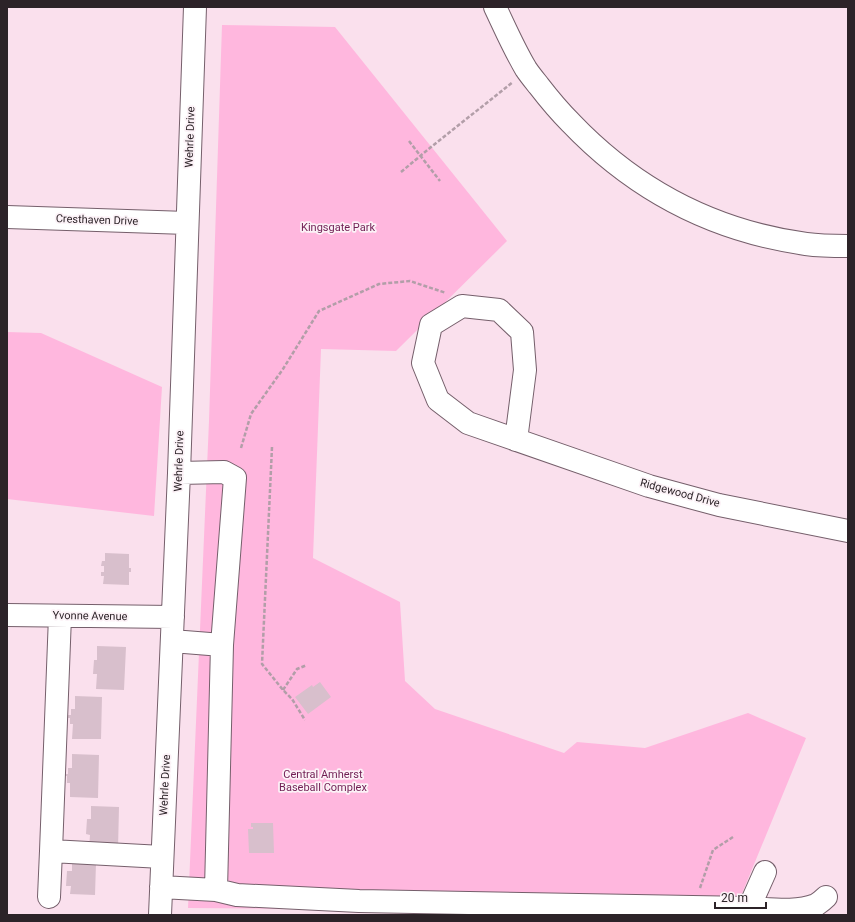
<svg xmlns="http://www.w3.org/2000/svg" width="855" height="922" font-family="Roboto,sans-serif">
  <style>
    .green { fill: #ffb7de }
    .building { fill: #d8bfcc }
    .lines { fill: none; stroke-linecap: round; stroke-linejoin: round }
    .minor-casing { stroke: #755f6b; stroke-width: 24 }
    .path { stroke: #b29ea8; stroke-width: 2.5; stroke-dasharray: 4 2; stroke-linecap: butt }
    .minor { stroke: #fff; stroke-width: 22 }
    .labels { text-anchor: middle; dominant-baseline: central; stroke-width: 3.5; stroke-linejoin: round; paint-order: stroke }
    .street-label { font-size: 11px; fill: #2c2328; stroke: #fcf2f7 }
    .park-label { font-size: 11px; fill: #701d53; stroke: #fcf2f7 }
  </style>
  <rect width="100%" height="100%" fill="#fae0ed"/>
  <!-- green -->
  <path class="green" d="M222 25 335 27 507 241 396 351 321 349 313 558 400 602 405 681 435 709 564 753 577 742 645 748 748 713 806 738 734 913 188 908 209 421Z
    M7 332 41 333 162 387 154 516 7 499Z"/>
  <!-- building -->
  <path class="building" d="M105 553 129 554V568H131V572H129V585L103 584 104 576H101V572H104V566H101L102 561H105Z
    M97 646 126 647 124 690 96 689 97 674H93L94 660H97Z
    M320 682 331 697 308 714 295 697 312 685 313 687Z
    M75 696 102 697 101 739H72L73 724H70V718H67V715H71V709H75Z
    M72 754 99 755 98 798 70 797V783H67V776H64V774H68V768H72Z
    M91 806 119 807 118 849 89 848 90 835 86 834 87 819H91Z
    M251 823H273L274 853H249L248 829H253V827H251Z
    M72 862 96 863 95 895 70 894 71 886H66L67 871H72Z"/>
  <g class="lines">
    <defs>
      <path id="minor" d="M495 7C505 28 514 49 526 69 530 75 535 81 539 86 549 99 559 111 571 123 635 190 713 231 806 244 820 246 834 246 848 246
        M7 217 187 223
        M516 440 525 370 522 332 499 310 462 306 431 325 423 363 438 400 468 423 649 486 719 505 848 531
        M179 473 224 472 235 478 222 645
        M7 615 173 617
        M60 616 51 851 162 857
        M172 641 222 645 216 890 237 895 359 901 749 908 765 872
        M161 887 216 890
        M49 897 51 851
        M749 908C771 909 796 913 816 905 819 903 823 900 826 897
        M160 915 179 473 195 7"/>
    </defs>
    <!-- minor casing -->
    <use href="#minor" class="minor-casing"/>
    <!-- path -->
    <path class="path" d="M409 141 440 181
      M401 172 431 147 513 82
      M272 447 262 664 283 690 292 699 305 720
      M241 448 251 414 283 369 319 311 379 284 410 281 446 293
      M283 690 297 669 307 665
      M700 888 713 850 733 837"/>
    <!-- minor -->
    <use href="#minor" class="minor"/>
  </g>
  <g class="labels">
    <!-- street labels -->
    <g class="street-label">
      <text transform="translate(190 137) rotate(-88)">Wehrle Drive</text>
      <text transform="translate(97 220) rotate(2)">Cresthaven Drive</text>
      <text transform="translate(179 461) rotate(-88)">Wehrle Drive</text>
      <text transform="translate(680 493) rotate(15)">Ridgewood Drive</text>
      <text transform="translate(90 616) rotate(1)">Yvonne Avenue</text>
      <text transform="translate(165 785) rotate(-87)">Wehrle Drive</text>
    </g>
    <!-- park labels -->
    <g class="park-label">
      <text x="338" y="227">Kingsgate Park</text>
      <text x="323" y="774">Central Amherst<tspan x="323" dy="13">Baseball Complex</tspan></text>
    </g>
  </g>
  <!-- border -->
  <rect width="855" height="922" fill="none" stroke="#2c2328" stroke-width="16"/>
  <!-- scale -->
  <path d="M715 902v6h51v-6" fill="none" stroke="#2c2328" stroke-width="2"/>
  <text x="721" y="902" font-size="12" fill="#2c2328" stroke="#fcf2f7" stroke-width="3" paint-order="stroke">20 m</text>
</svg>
